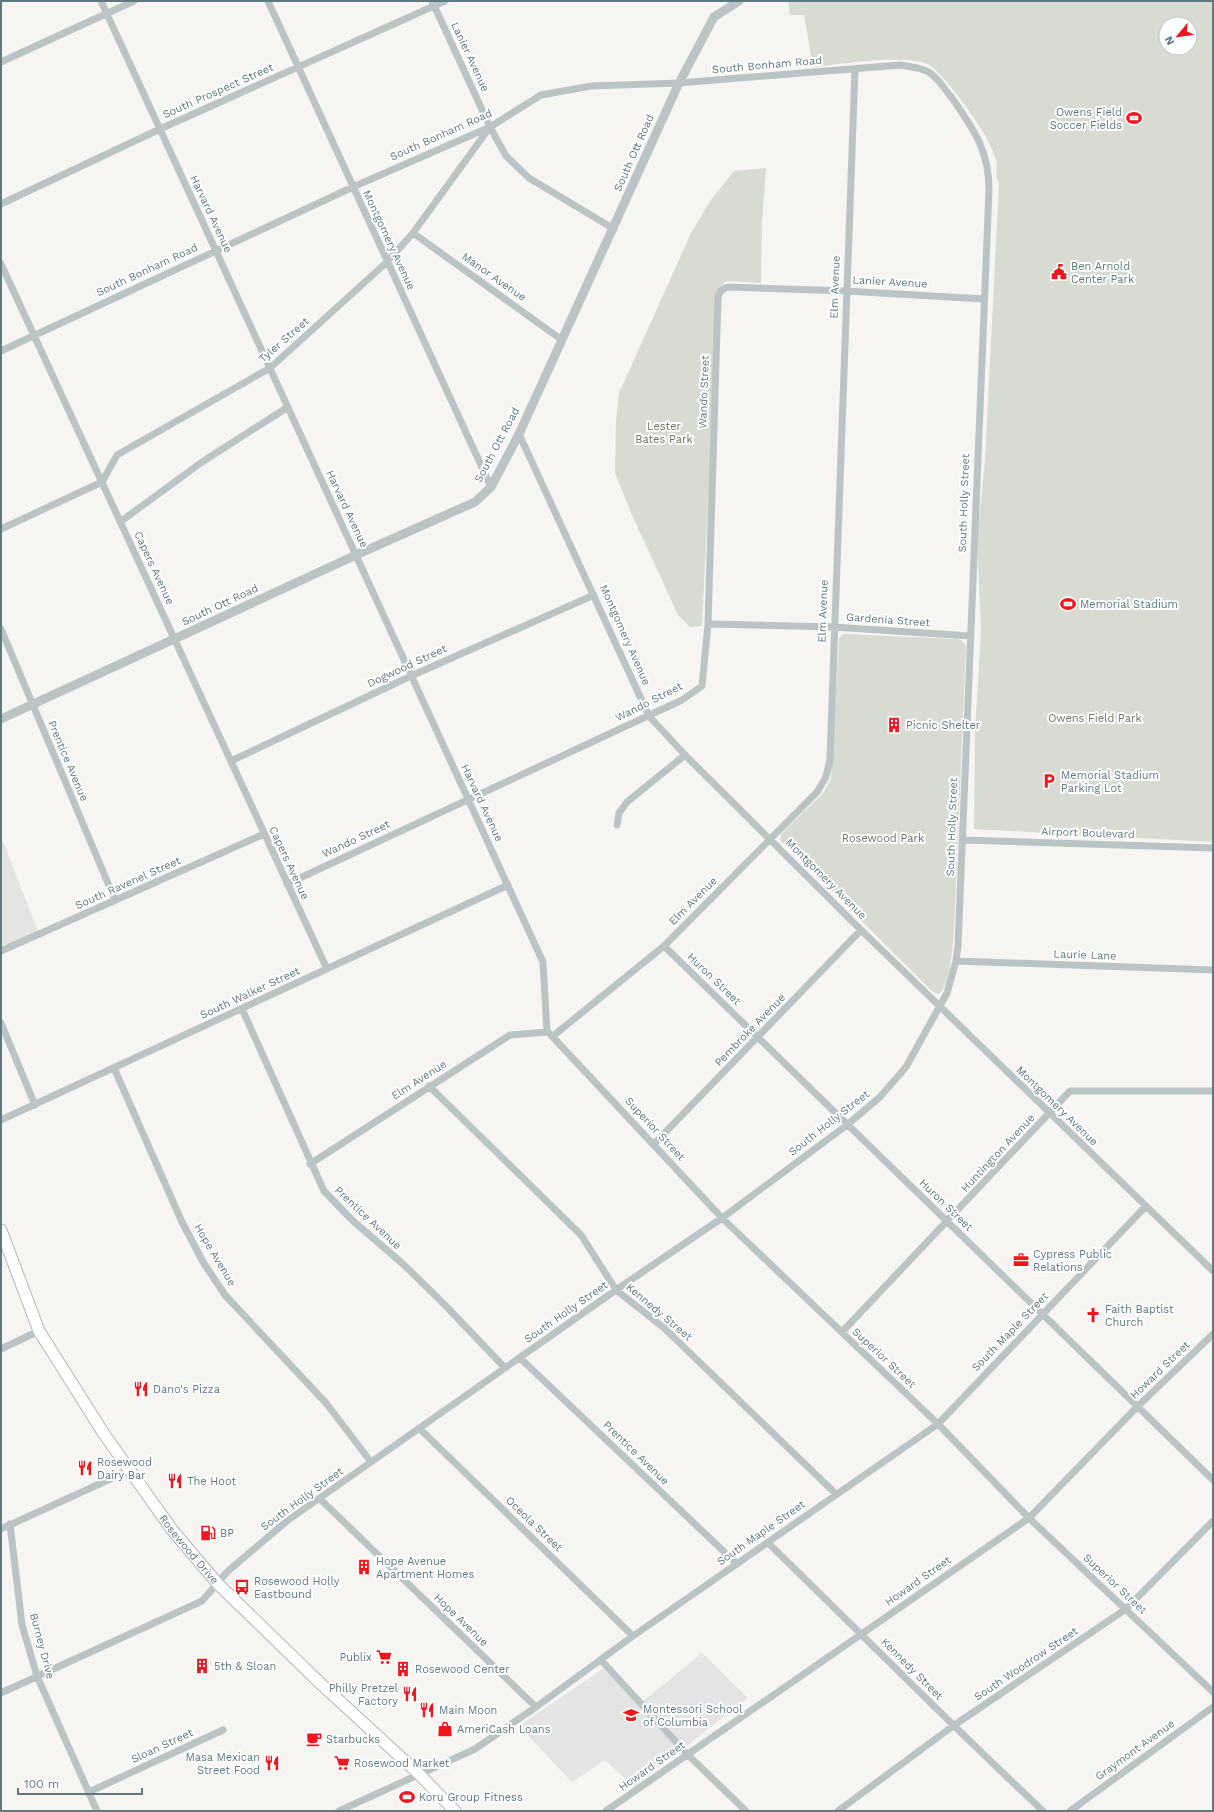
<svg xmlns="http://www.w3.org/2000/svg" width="1214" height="1812" font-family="'Work Sans',sans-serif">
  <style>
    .built { fill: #e4e5e3 }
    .green { fill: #d7dbd1; fill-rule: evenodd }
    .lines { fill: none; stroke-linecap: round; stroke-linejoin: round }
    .primary-casing { stroke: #afb8ba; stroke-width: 13 }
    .minor { stroke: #bbc4c5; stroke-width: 7 }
    .tertiary { stroke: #bbc4c5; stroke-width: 9 }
    .primary { stroke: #fff; stroke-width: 11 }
    .labels { text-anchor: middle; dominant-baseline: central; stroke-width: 4; stroke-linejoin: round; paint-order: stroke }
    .street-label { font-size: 11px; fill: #5e7a80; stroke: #fff }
    .poi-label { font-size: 11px; fill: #5e7a80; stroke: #fff; text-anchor: start }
    .park-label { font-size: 11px; fill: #69775e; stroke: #fff }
  </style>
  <rect width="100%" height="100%" fill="#f6f5f2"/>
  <!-- built -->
  <path class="built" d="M1 836 39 934 1 951Z
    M702 1653 748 1698 634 1787 605 1760 572 1782 519 1726 607 1666 641 1703Z"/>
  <!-- green -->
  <path class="green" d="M788 1H1213V842L974 829 975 733 981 629 977 541 985 460 999 183C994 176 998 168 996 160 994 152 989 144 986 137 979 123 941 70 927 64 902 54 841 64 813 67L804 15H790ZM1166 24H1190V48H1166Z
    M766 168 762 222 761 283 730 281 725 282 719 289 702 626 690 627 678 615 632 515 615 473 616 421 619 393 692 231 711 200 734 171Z
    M844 634 956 639 961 640 966 645 954 932C952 947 951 984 939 994L933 992 780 840 781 834 823 793 831 779 839 638Z"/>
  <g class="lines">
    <defs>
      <g id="primary">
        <path id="s1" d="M1 1230 39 1331 104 1434 173 1531 218 1584 321 1684 419 1774 455 1811"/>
      </g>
    </defs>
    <!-- primary casing -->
    <use href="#primary" class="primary-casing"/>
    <!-- minor -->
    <path class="minor" d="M101 1 543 962 547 1032
      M268 1 491 487
      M432 1 490 127 506 156 529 178 614 229
      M1 62 134 1
      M1 204 160 129 445 1
      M413 233 562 340
      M1 264 327 969
      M1 351 353 187 490 127 541 95 591 86 679 83 900 65C910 67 921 67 930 73 939 79 945 90 952 98 974 130 989 150 989 190L958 946 956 961 947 993 906 1067 880 1097 847 1125 722 1218 616 1290 287 1521 228 1571 202 1601 1 1693
      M519 434 649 716 685 755 861 930 1213 1271
      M120 522 202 462 288 407
      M1 529 102 482 117 455 270 368 387 262 413 233 490 127
      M708 624 833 627 970 636
      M1 629 115 900
      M231 761 411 676 594 595
      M617 825 619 813 627 802 685 755
      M963 840 1213 848
      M287 884 682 700 702 686 708 624 718 298C719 292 722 288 729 287L846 291 984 299
      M664 946 1213 1480
      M1 951 264 834
      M956 961 1213 970
      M242 1009 324 1191 352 1220 403 1264 445 1305 505 1368
      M1 1023 35 1105
      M549 1033 722 1218 938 1424 1029 1518 1213 1692
      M553 1036 664 946 817 792 826 777 830 759 855 69
      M114 1068 182 1222 203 1262 225 1295 326 1403 371 1462
      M429 1086 581 1235 616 1290 663 1327 836 1494
      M1 1120 508 885
      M654 1144 861 930
      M310 1164 510 1035 547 1032
      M842 1332 1070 1091H1213
      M1 1349 39 1331
      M520 1358 737 1564
      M420 1429 633 1636
      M320 1499 536 1707
      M10 1524 22 1625 37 1676 97 1811
      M1 1529 130 1470
      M767 1542C859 1631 949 1723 1043 1811
      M601 1660 688 1755 746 1811
      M89 1792 223 1730
      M339 1811 475 1749 536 1707 633 1636 938 1424 1145 1207
      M606 1811 1029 1518 1137 1407 1213 1334
      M838 1811 953 1726 1126 1609 1213 1521
      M1070 1811 1213 1707"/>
    <!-- tertiary -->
    <path class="tertiary" d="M1 719 356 555 475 502 491 487 519 434 679 83 714 17 739 1"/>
    <!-- primary -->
    <use href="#primary" class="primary"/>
  </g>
  <!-- icons -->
  <defs>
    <symbol id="stadium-bare" viewBox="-9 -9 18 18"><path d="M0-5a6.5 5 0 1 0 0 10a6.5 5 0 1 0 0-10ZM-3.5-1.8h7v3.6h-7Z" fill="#f3151d" stroke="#fff" stroke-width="2.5" paint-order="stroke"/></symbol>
    <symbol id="civic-bare" viewBox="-9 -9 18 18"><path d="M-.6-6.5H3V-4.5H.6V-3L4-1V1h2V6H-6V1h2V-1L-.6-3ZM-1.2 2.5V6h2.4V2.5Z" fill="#f3151d" stroke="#fff" stroke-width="2.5" paint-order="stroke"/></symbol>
    <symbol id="building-bare" viewBox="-9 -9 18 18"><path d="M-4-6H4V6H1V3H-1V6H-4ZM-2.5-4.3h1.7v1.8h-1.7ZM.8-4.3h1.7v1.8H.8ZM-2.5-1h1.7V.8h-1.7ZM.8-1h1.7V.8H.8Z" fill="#f3151d" stroke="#fff" stroke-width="2.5" paint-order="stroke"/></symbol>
    <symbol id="parking-bare" viewBox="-9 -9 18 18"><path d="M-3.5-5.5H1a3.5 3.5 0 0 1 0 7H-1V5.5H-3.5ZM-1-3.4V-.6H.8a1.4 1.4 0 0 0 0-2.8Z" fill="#f3151d" stroke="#fff" stroke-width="2.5" paint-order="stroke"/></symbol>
    <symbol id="office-bare" viewBox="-9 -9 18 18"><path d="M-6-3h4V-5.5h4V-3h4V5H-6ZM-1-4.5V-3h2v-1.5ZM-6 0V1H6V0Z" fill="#f3151d" stroke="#fff" stroke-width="2.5" paint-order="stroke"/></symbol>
    <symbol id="church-bare" viewBox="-9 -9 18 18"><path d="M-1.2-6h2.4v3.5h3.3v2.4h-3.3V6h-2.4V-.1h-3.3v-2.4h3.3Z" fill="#f3151d" stroke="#fff" stroke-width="2.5" paint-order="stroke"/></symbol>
    <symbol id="restaurant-bare" viewBox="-9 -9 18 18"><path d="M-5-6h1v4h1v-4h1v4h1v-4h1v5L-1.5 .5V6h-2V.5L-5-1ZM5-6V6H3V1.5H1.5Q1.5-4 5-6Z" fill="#f3151d" stroke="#fff" stroke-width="2.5" paint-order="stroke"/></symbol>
    <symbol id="fuel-bare" viewBox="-9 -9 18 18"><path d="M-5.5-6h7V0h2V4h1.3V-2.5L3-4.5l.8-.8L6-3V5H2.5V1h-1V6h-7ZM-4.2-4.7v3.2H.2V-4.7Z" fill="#f3151d" stroke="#fff" stroke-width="2.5" paint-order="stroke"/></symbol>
    <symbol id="bus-bare" viewBox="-9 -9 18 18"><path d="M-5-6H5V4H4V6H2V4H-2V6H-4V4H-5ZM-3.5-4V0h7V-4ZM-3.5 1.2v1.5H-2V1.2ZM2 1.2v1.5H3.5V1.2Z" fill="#f3151d" stroke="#fff" stroke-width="2.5" paint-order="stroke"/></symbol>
    <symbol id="supermarket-bare" viewBox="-9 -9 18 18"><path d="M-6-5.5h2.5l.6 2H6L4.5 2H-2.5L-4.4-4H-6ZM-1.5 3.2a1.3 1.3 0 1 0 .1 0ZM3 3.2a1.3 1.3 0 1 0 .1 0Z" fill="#f3151d" stroke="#fff" stroke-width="2.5" paint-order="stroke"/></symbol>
    <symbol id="school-bare" viewBox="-9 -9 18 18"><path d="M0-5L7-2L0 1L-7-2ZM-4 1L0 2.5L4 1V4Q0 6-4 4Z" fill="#f3151d" stroke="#fff" stroke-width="2.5" paint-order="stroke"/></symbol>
    <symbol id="shop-bare" viewBox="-9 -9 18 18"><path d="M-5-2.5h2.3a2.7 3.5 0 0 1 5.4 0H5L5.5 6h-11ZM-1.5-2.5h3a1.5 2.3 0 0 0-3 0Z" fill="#f3151d" stroke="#fff" stroke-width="2.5" paint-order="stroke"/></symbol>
    <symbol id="cafe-bare" viewBox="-9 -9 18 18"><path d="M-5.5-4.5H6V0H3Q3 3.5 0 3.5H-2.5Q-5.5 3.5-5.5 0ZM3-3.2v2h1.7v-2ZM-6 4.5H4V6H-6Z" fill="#f3151d" stroke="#fff" stroke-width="2.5" paint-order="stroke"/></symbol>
  </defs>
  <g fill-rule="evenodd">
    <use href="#stadium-bare" x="1123" y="107" width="22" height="22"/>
    <use href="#civic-bare" x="1048" y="261" width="22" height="22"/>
    <use href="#stadium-bare" x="1057" y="593" width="22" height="22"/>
    <use href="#building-bare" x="883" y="714" width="22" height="22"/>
    <use href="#parking-bare" x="1038" y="770" width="22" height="22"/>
    <use href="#office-bare" x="1010" y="1249" width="22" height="22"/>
    <use href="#church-bare" x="1082" y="1304" width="22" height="22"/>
    <use href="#restaurant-bare" x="130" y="1378" width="22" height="22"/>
    <use href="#restaurant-bare" x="74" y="1457" width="22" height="22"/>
    <use href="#restaurant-bare" x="164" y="1470" width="22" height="22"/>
    <use href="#fuel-bare" x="197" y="1522" width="22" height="22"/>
    <use href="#building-bare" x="353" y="1556" width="22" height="22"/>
    <use href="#bus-bare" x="231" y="1576" width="22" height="22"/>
    <use href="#supermarket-bare" x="373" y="1646" width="22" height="22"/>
    <use href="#building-bare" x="191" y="1655" width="22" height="22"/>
    <use href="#building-bare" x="392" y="1658" width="22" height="22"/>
    <use href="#restaurant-bare" x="399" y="1683" width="22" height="22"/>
    <use href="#restaurant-bare" x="416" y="1699" width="22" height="22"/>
    <use href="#school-bare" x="620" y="1704" width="22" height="22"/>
    <use href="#shop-bare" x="434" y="1718" width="22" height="22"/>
    <use href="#cafe-bare" x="303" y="1728" width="22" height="22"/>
    <use href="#restaurant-bare" x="261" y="1752" width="22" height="22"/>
    <use href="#supermarket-bare" x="331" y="1752" width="22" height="22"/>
    <use href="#stadium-bare" x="396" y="1786" width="22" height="22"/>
  </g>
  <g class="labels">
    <!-- street labels -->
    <g class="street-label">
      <text transform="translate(470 57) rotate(65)">Lanier Avenue</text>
      <text transform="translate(767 65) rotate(-5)">South Bonham Road</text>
      <text transform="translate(218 91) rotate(-24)">South Prospect Street</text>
      <text transform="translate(441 135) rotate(-24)">South Bonham Road</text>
      <text transform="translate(634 153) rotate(-66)">South Ott Road</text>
      <text transform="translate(211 214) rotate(65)">Harvard Avenue</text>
      <text transform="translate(389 240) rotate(65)">Montgomery Avenue</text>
      <text transform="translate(147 270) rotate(-25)">South Bonham Road</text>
      <text transform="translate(494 277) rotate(35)">Manor Avenue</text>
      <text transform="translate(890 282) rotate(3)">Lanier Avenue</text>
      <text transform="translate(835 287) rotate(-88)">Elm Avenue</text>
      <text transform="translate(284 340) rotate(-41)">Tyler Street</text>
      <text transform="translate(704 392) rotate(-88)">Wando Street</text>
      <text transform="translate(497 445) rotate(-62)">South Ott Road</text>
      <text transform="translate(964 503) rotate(-88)">South Holly Street</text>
      <text transform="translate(347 509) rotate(65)">Harvard Avenue</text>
      <text transform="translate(154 568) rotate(65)">Capers Avenue</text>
      <text transform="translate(220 605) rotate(-25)">South Ott Road</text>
      <text transform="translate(823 611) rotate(-88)">Elm Avenue</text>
      <text transform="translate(888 620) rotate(4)">Gardenia Street</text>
      <text transform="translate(625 635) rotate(66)">Montgomery Avenue</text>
      <text transform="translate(407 666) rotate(-25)">Dogwood Street</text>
      <text transform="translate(649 702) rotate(-27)">Wando Street</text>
      <text transform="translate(68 761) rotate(67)">Prentice Avenue</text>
      <text transform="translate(482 803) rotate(65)">Harvard Avenue</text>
      <text transform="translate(952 827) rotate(-88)">South Holly Street</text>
      <text transform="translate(1088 833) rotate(2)">Airport Boulevard</text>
      <text transform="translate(356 839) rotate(-25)">Wando Street</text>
      <text transform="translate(289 863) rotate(65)">Capers Avenue</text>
      <text transform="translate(826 879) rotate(45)">Montgomery Avenue</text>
      <text transform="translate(128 883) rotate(-24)">South Ravenel Street</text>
      <text transform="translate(693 901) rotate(-45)">Elm Avenue</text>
      <text transform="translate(1085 955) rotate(2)">Laurie Lane</text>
      <text transform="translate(714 979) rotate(44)">Huron Street</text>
      <text transform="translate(250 993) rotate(-25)">South Walker Street</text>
      <text transform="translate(750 1030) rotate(-46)">Pembroke Avenue</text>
      <text transform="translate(419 1080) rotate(-33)">Elm Avenue</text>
      <text transform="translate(1057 1106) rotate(44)">Montgomery Avenue</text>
      <text transform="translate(829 1123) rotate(-38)">South Holly Street</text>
      <text transform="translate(655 1129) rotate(47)">Superior Street</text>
      <text transform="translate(998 1153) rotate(-47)">Huntington Avenue</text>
      <text transform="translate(946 1205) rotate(44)">Huron Street</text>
      <text transform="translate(368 1218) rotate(43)">Prentice Avenue</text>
      <text transform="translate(215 1255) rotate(59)">Hope Avenue</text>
      <text transform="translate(566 1312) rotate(-35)">South Holly Street</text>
      <text transform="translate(659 1312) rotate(40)">Kennedy Street</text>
      <text transform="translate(1010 1332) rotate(-46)">South Maple Street</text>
      <text transform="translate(884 1358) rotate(43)">Superior Street</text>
      <text transform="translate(1160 1370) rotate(-44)">Howard Street</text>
      <text transform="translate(636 1453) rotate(44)">Prentice Avenue</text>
      <text transform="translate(302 1499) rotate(-36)">South Holly Street</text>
      <text transform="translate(534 1524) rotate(44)">Oceola Street</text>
      <text transform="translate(761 1533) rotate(-35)">South Maple Street</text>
      <text stroke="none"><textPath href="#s1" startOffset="373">Rosewood Drive</textPath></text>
      <text transform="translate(918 1581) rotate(-35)">Howard Street</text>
      <text transform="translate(1115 1584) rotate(43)">Superior Street</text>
      <text transform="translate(461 1620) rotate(44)">Hope Avenue</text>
      <text transform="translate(42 1646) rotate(75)">Burney Drive</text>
      <text transform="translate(1026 1664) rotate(-34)">South Woodrow Street</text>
      <text transform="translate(912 1669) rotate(45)">Kennedy Street</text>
      <text transform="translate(162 1746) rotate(-25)">Sloan Street</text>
      <text transform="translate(1135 1750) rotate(-36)">Graymont Avenue</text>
      <text transform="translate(652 1766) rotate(-35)">Howard Street</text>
    </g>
    <!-- poi labels -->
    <g class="poi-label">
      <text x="1122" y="112" text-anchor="end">Owens Field<tspan x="1122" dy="13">Soccer Fields</tspan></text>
      <text x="1071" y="266">Ben Arnold<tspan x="1071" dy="13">Center Park</tspan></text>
      <text x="1080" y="604">Memorial Stadium</text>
      <text x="906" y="725">Picnic Shelter</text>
      <text x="1061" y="775">Memorial Stadium<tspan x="1061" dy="13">Parking Lot</tspan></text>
      <text x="1033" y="1254">Cypress Public<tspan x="1033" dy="13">Relations</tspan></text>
      <text x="1105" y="1309">Faith Baptist<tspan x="1105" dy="13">Church</tspan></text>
      <text x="153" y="1389">Dano's Pizza</text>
      <text x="97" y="1462">Rosewood<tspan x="97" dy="13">Dairy Bar</tspan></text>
      <text x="187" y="1481">The Hoot</text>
      <text x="220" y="1533">BP</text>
      <text x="376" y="1561">Hope Avenue<tspan x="376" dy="13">Apartment Homes</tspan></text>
      <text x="254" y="1581">Rosewood Holly<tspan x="254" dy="13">Eastbound</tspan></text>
      <text x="372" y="1657" text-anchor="end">Publix</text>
      <text x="214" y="1666">5th &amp; Sloan</text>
      <text x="415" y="1669">Rosewood Center</text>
      <text x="398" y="1688" text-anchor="end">Philly Pretzel<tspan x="398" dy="13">Factory</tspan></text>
      <text x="643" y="1709">Montessori School<tspan x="643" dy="13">of Columbia</tspan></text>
      <text x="439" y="1710">Main Moon</text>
      <text x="457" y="1729">AmeriCash Loans</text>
      <text x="326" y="1739">Starbucks</text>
      <text x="260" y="1757" text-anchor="end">Masa Mexican<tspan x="260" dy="13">Street Food</tspan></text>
      <text x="354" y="1763">Rosewood Market</text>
      <text x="419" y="1797">Koru Group Fitness</text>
    </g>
    <!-- park labels -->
    <g class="park-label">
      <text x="664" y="426">Lester<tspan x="664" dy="13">Bates Park</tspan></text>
      <text x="1095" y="718">Owens Field Park</text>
      <text x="883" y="838">Rosewood Park</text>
    </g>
  </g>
  <!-- border -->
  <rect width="1214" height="1812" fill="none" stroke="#5e7a80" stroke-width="4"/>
  <!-- north arrow -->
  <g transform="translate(1178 36) rotate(241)"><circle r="19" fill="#ffffff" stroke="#bfcacc"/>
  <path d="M0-3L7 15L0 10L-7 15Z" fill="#f3151d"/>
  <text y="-6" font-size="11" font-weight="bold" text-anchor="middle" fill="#5e7a80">N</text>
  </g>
  <!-- scale -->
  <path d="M18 1788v6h124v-6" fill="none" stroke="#5e7a80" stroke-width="2"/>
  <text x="24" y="1788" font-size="12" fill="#5e7a80" stroke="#ffffff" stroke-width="3" paint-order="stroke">100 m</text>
</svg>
